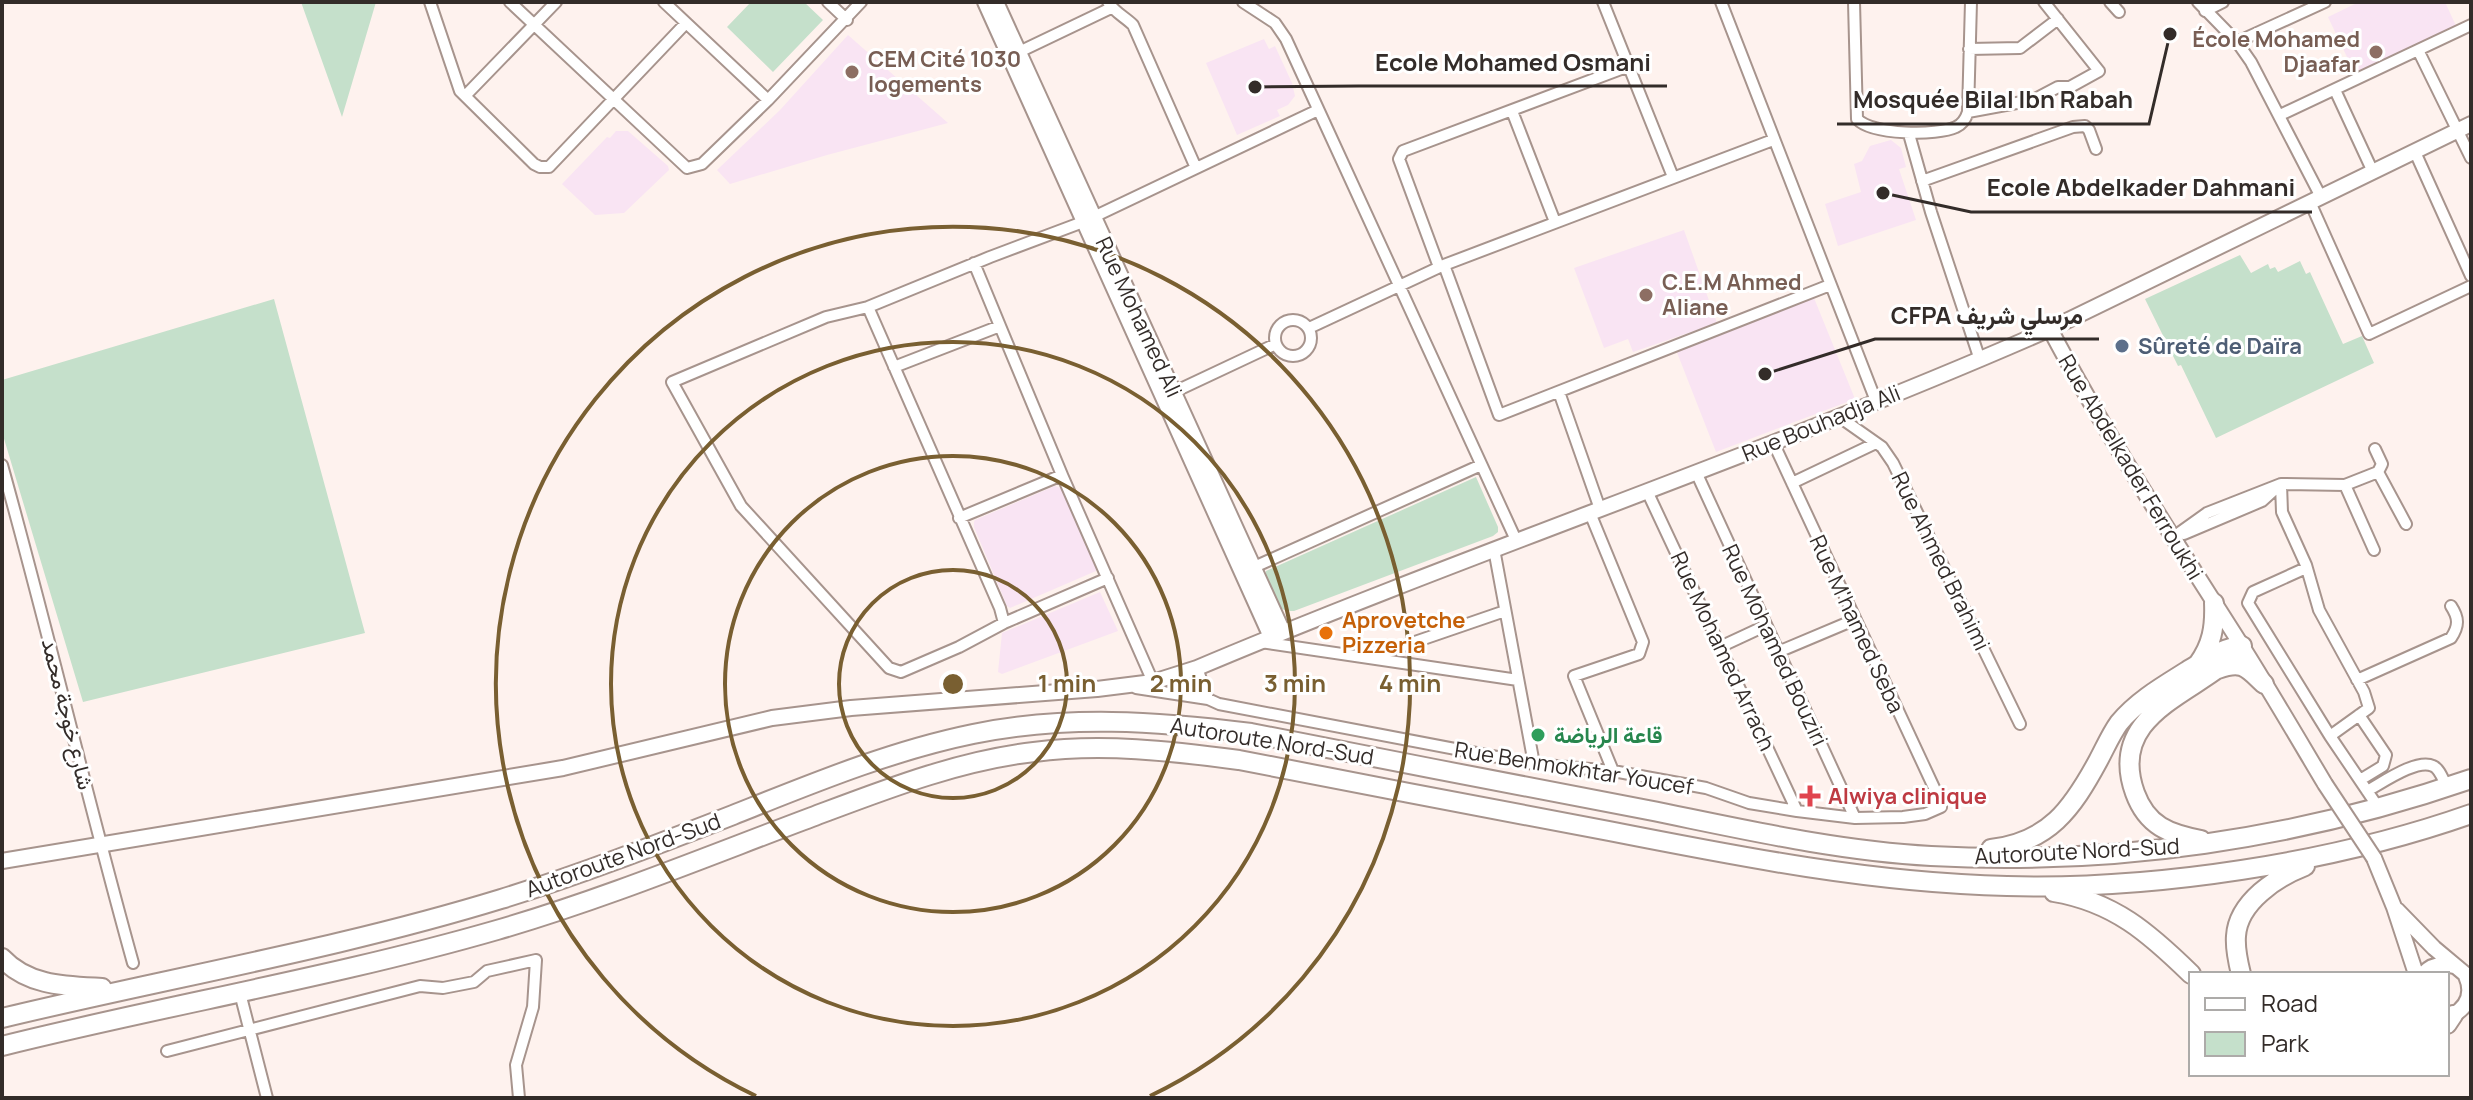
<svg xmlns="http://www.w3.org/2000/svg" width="2473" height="1100" font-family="Manrope,Vazirmatn,sans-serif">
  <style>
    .education { fill: #f9e4f3 }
    .green { fill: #c5e0cb }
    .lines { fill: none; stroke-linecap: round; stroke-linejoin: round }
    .street-casing { stroke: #a7948d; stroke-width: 14 }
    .secondary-casing { stroke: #a7948d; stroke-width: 18 }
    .highway-casing { stroke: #a7948d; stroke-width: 22 }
    .street { stroke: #fff; stroke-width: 10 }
    .secondary { stroke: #fff; stroke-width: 14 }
    .highway { stroke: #fff; stroke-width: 18 }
    .secondary-bridge-casing { stroke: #a7948d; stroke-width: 18; stroke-linecap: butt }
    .secondary-bridge { stroke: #fff; stroke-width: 14 }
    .ring { fill: none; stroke: #795f31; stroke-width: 4 }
    .education-dot { fill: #8d6e63; stroke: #fff; stroke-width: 3 }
    .service-dot { fill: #5c6f8a; stroke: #fff; stroke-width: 3 }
    .food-dot { fill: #e8710a; stroke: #fff; stroke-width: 3 }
    .leisure-dot { fill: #2e9e5b; stroke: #fff; stroke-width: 3 }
    .health-dot { fill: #e0444e; stroke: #fff; stroke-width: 3 }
    .labels { text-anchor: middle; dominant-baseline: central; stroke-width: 6; stroke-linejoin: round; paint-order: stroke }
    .education-label { font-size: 22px; font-weight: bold; fill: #785e54; stroke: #fff; text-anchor: start }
    .street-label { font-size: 22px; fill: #332c29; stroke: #fff }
    .service-label { font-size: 22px; font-weight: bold; fill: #4e5e75; stroke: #fff; text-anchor: start }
    .food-label { font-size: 22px; font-weight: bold; fill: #c56008; stroke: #fff; text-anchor: start }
    .leisure-label { font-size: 22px; font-weight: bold; fill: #27864d; stroke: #fff; text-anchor: start }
    .health-label { font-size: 22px; font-weight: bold; fill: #be3a42; stroke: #fff; text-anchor: start }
    .centre { fill: #795f31; stroke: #fff; stroke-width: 4 }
    .ring-label { font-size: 24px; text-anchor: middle; font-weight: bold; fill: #795f31; stroke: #fff; stroke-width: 6; stroke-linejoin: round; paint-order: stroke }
    .leader { fill: none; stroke: #332c29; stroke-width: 3 }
    .callout-dot { fill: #332c29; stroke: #fff; stroke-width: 3 }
    .callout-label { font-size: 24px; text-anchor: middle; font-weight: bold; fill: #332c29; stroke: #fff; stroke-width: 6; stroke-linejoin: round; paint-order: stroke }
  </style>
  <rect width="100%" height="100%" fill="#fef2ee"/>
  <!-- education -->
  <path class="education" d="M2359 2H2445L2457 28 2356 76 2328 17Z
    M848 35 948 123 827 155 730 184 717 170 780 110Z
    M1264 39 1269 49 1275 46 1292 83 1295 96 1288 105 1277 110 1280 116 1237 135 1206 63Z
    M616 131H628L668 166 669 170 624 213 595 215 562 184 607 137 610 138Z
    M1891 140 1901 148 1906 167 1899 169 1916 220 1838 246 1825 204 1861 192 1854 164 1862 161 1870 146Z
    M1684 230 1717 323 1633 352 1628 339 1604 348 1574 268Z
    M1814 298 1855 399 1716 452 1676 350Z
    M1055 486 1063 489 1096 565V571L1010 608 1007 606 974 527V522L975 520Z
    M1100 592 1118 631 1002 674 998 672 1002 633Z"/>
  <!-- green -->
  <path class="green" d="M301 2H376L342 117Z
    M751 2H804L823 20 773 72 727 27Z
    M2240 255 2251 273 2268 264 2270 269 2275 267 2278 272 2300 261 2306 274 2310 272 2343 344 2362 336 2374 363 2216 438 2181 365 2178 366 2145 299Z
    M274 299 365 633 83 702 2 432V380Z
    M1476 477 1498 527V532L1493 536 1294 611C1289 611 1285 611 1281 608 1272 603 1264 581 1266 571Z"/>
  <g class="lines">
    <defs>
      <path id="street" d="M430 2 460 91 534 164 540 167H549L686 23
        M510 2 687 168 702 164 768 100 861 2
        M664 2 768 100
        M828 2 847 20
        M1108 2C1114 12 1125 17 1133 25L1196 168
        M1243 2 1275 23 1286 39 1516 540
        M1603 2 1673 177
        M1721 2 1876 401
        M1854 2 1857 119C1872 135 1937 136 1956 127 1963 124 1966 118 1968 112L1971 2
        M2110 2 2119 12
        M2198 2 2237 42 2251 62 2321 197
        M2205 11 2223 2
        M2237 42 2325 2
        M1969 49 2020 48 2058 19
        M2418 50 2471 158
        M1019 52 1111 8
        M2335 90 2373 172
        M465 96 556 2
        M1512 111 1555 222
        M1968 112 2033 100 2058 87H2070L2099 71 2044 2
        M2280 115 2471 25
        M1909 134 1931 212 1980 360
        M2415 152 2471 276
        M1922 181 2073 127 2085 126 2089 130 2096 149
        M2310 202 2369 334 2471 286
        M1444 265 1499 415 1830 285
        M1439 267 1399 159 1403 151 1629 66
        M868 307 1000 608 1004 623
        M1275 338a18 18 0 1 1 36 0a18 18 0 1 1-36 0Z
        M1000 326 1062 475
        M1309 328 1444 265 1773 140
        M894 367 1000 326 974 263
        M1174 392 1276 344
        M1559 392 1600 509
        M1838 416 1882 447 1893 463 2020 724
        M2375 449 2382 464 2378 472
        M2 465C48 630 87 798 133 963
        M1696 472 1855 818
        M1792 483 1876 443
        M2281 484 2282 512 2306 565 2319 610 2364 692 2369 708 2330 736 2378 807
        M2345 485 2374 550
        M1647 491 1797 811
        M1590 513 1643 642 1639 654 1574 676 1613 771
        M959 518 1062 475 1153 682
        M2184 534 2262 501 2273 491
        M2172 538 2207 513 2281 484 2345 485 2378 472 2406 524
        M1494 549 1534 764
        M1252 568 1481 465
        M2306 568 2253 592 2248 603 2330 736
        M1108 578 1004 623 959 647 901 672 889 668 741 506 672 382 826 317 868 307 990 257 1083 222 1318 110
        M1261 642 1518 680
        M1722 646 1765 626
        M1778 652 1854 620
        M1371 657 1505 611
        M1197 668 1208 699
        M2357 680 2451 638C2459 626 2459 618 2451 606
        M1136 688 1208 699 1219 704 1534 764 1613 771 1706 788 1749 803 1797 811 1855 818 1903 817 1925 814 1941 807 1936 792 1773 442
        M2359 715 2386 755 2383 766 2360 780
        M2367 791C2382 783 2417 758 2433 766 2440 769 2443 780 2447 787
        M240 993 267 1098
        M167 1051 420 986 443 988 474 982 487 971 536 960 533 1007 516 1065 519 1098"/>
      <path id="secondary" d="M985 2 1271 637
        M996 2 1283 632
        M2050 329C2107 437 2174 539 2240 643 2269 689 2297 737 2325 784
        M2374 858 2394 907 2416 974
        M2 861 563 768 772 718 851 708 1097 689 1153 682 1197 668C1479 549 1770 452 2050 329L2471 124
        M2397 910 2434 948 2471 979
        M2423 974C2432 964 2442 963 2454 966
        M2453 1015C2469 1006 2473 992 2466 976"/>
      <path id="highway" d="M2198 664C2212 645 2215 627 2214 603
        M2218 669C2243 660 2247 668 2264 684
        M2201 840C2169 834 2147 826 2135 793 2106 713 2196 694 2238 652
        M1991 849C2049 842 2072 809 2098 761 2105 748 2111 734 2119 723 2137 701 2163 686 2187 671 2204 661 2222 647 2242 646
        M2054 892C2114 902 2149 933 2191 974
        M2 958C28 986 66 986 102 988
        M2241 974C2238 962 2235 948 2236 936 2238 902 2277 877 2305 866
        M2 1018C168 978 338 949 501 899 579 875 656 845 733 815 811 784 890 751 973 734 1065 715 1158 721 1251 733 1383 759 1516 785 1648 810 1742 829 1836 851 1931 856 2114 866 2298 839 2471 779
        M2447 1024 2453 1015
        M2 1046C166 1005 334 977 497 930 604 899 708 856 812 817 884 790 957 761 1034 752 1102 743 1171 751 1239 760 1362 784 1486 808 1609 831 1741 857 1873 883 2007 886 2154 890 2332 863 2471 814"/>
    </defs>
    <!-- street casing -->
    <use href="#street" class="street-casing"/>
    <!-- secondary casing -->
    <use href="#secondary" class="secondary-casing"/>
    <!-- highway casing -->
    <use href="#highway" class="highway-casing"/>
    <!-- street -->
    <use href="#street" class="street"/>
    <!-- secondary -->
    <use href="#secondary" class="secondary"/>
    <!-- highway -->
    <use href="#highway" class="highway"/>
    <defs>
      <path id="secondary-bridge" d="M2325 784 2374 858"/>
    </defs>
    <!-- secondary-bridge casing -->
    <use href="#secondary-bridge" class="secondary-bridge-casing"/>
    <!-- secondary-bridge -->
    <use href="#secondary-bridge" class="secondary-bridge"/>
  </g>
  <!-- distance rings -->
  <g class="ring">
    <circle cx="953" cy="684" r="114"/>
    <circle cx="953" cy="684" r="228"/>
    <circle cx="953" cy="684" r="342"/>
    <path d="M756 1096A457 457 0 1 1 1150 1096"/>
  </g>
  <!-- markers -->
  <g class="education-dot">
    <circle cx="2376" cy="52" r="8"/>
    <circle cx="852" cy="72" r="8"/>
    <circle cx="1646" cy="295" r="8"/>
  </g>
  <circle class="service-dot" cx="2122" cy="346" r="8"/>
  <circle class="food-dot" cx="1326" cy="633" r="8"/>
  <circle class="leisure-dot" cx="1538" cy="735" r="8"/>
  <path class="health-dot" d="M1806 784h8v8h8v8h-8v8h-8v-8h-8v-8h8z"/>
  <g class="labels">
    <!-- education labels -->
    <g class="education-label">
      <text x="2360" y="39" text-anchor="end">École Mohamed<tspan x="2360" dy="25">Djaafar</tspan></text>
      <text x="868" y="59">CEM Cité 1030<tspan x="868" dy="25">logements</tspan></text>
      <text x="1662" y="282">C.E.M Ahmed<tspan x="1662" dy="25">Aliane</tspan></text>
    </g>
    <!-- street labels -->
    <g class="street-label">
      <text transform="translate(1139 317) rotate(65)">Rue Mohamed Ali</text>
      <text transform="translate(1821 423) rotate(-22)">Rue Bouhadja Ali</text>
      <text transform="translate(2131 467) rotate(59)">Rue Abdelkader Ferroukhi</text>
      <text transform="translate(1941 561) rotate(64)">Rue Ahmed Brahimi</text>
      <text transform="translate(1857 624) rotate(65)">Rue M'hamed Seba</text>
      <text transform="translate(1775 645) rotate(65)">Rue Mohamed Bouziri</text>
      <text transform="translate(1723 651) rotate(65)">Rue Mohamed Arrach</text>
      <text transform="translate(68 714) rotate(76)">شارع خوجة محمد</text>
      <text transform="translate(1272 741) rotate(9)">Autoroute Nord-Sud</text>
      <text transform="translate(1574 768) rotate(9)">Rue Benmokhtar Youcef</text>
      <text transform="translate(2077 851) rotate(-3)">Autoroute Nord-Sud</text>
      <text transform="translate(623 855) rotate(-20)">Autoroute Nord-Sud</text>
    </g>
    <!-- service labels -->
    <g class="service-label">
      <text x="2138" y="346">Sûreté de Daïra</text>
    </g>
    <!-- food labels -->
    <g class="food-label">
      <text x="1342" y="620">Aprovetche<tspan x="1342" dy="25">Pizzeria</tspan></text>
    </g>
    <!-- leisure labels -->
    <g class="leisure-label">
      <text x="1554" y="735">قاعة الرياضة</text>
    </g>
    <!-- health labels -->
    <g class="health-label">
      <text x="1828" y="796">Alwiya clinique</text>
    </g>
  </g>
  <circle cx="953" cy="684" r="12" class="centre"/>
  <g class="ring-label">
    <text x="1067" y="692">1 min</text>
    <text x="1181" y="692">2 min</text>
    <text x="1295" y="692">3 min</text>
    <text x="1410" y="692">4 min</text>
  </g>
  <!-- callouts -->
  <path class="leader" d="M1255 87L1359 86H1667M2170 34L2149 124H1837M1883 193L1971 212H2312M1765 374L1875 339H2099"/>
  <g class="callout-dot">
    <circle cx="1255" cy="87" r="8"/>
    <circle cx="2170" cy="34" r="8"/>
    <circle cx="1883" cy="193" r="8"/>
    <circle cx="1765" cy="374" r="8"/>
  </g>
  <g class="callout-label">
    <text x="1513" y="71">Ecole Mohamed Osmani</text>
    <text x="1993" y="108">Mosquée Bilal Ibn Rabah</text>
    <text x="2141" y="196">Ecole Abdelkader Dahmani</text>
    <text x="1987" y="324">CFPA مرسلي شريف</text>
  </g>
  <!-- border -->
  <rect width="2473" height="1100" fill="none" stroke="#332c29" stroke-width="8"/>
  <!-- legend -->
  <rect x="2189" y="972" width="260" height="104" fill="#ffffff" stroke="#adaba9" stroke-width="2"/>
  <rect x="2205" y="998" width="40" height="12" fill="#ffffff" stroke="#adaba9" stroke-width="2"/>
  <text x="2261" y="1012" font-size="24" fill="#332c29">Road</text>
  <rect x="2205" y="1032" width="40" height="24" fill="#c5e0cb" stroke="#adaba9" stroke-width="2"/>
  <text x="2261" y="1052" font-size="24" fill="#332c29">Park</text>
</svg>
